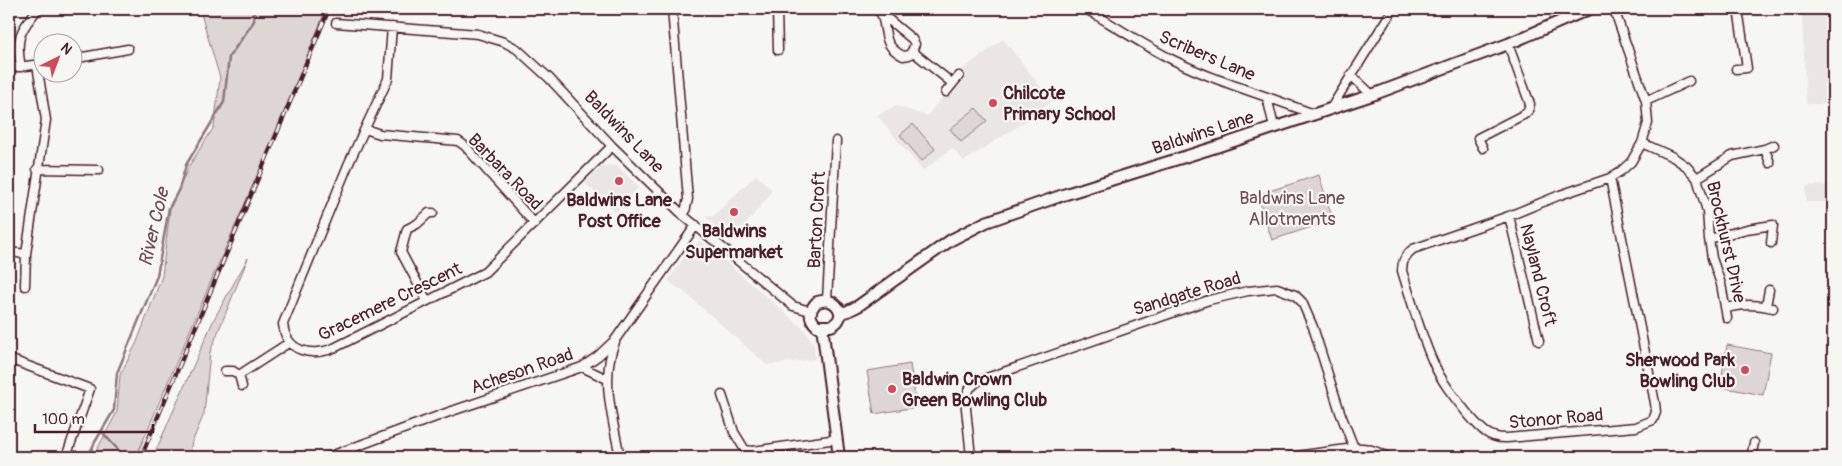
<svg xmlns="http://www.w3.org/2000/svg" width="1842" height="466" font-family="Pangolin,sans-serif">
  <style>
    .built { fill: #e9e6e3 }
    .green { fill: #ddd6d5; stroke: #947a80 }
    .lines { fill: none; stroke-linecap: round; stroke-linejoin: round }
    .stream { stroke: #8e747a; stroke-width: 2.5 }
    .minor-casing { stroke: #4a1f2b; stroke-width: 11 }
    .tertiary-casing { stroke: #4a1f2b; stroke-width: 14 }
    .minor { stroke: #f6f6f2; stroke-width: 8 }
    .tertiary { stroke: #f6f6f2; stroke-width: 10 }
    .rail-casing { stroke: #4a1f2b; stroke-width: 4.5 }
    .rail { stroke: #f6f6f2; stroke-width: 2.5; stroke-dasharray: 8; stroke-linecap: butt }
    .poi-dot { fill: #d1495b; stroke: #f6f6f2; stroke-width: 2 }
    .labels { text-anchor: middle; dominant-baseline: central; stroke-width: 4.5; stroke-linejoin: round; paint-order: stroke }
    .street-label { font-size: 18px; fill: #4a1f2b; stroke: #f6f6f2 }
    .poi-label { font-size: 18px; font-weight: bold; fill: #4a1f2b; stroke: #f6f6f2; text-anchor: start }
    .park-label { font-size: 18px; fill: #6f4d56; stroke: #f6f6f2 }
    .water-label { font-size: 19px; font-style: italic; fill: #6c4a52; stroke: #f6f6f2 }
  </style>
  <rect width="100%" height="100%" fill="#f6f6f2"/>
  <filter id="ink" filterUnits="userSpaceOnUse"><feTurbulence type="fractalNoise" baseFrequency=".02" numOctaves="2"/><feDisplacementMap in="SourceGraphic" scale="10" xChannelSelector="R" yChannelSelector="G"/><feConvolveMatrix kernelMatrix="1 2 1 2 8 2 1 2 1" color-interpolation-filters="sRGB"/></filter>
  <g filter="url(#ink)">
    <!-- built -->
    <path class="built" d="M1802 9H1833V104H1806Z
      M1003 39 1052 101 1037 114 964 161 952 148 923 171 877 115 896 106 927 116 946 92 951 96 966 77 962 70Z
      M603 165 617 166 639 187 615 212 585 183Z
      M756 175 771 189 769 196 731 242 704 215 712 217Z
      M1833 185V202H1806V186Z
      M701 241 804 329 814 345 815 359 767 365 682 290 668 281 693 245Z"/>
    <!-- green -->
    <path class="green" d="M202 9H326L269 149 214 274 136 457H93L117 412 120 375 137 342 162 276 170 209 189 166 214 127 220 78 201 14Z
      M976 108 987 121 961 142 950 129Z
      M913 124 935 149 922 161 900 135Z
      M1319 175 1333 220 1272 240 1257 195Z
      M248 258 210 352 204 414 191 445 192 457H153L214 319Z
      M1727 345 1771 353 1763 395 1720 387Z
      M910 364 917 407 874 414 867 371Z"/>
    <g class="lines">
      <!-- stream -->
      <path class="stream" d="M101 431 122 454
        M88 457 95 442 114 410 117 373 157 276 169 208 179 189 186 165 224 102 229 57 254 21V9"/>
      <defs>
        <path id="minor" d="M672 9 688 199 684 216
          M777 9 778 50
          M876 9 912 39 915 44 912 51
          M1086 9C1115 26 1143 45 1173 60 1203 75 1235 86 1267 97L1274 127
          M882 16C888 35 882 45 903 56L909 55 912 51
          M336 23 478 34 504 42 517 49 549 78 612 146 684 216 793 306 810 311
          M392 27 388 79 348 165 283 324C286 352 311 357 334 348L485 272 612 146
          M912 51 952 83
          M72 59 128 49
          M21 67C15 39 20 30 38 9
          M9 68 42 64
          M1736 69 1747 68 1738 9
          M1351 75 1372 95
          M946 92 959 76
          M1267 97 1314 114
          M1646 101 1689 81
          M1331 108 1393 9
          M365 129 380 134 458 141 465 146 535 224
          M1642 143 1673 157 1686 166 1697 178 1707 211 1709 239 1712 258 1721 284 1727 318
          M1483 148 1478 138 1525 114 1528 111 1530 104 1508 44
          M1765 149 1774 145
          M37 169 99 170
          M1610 178 1655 403 1656 412 1653 420 1636 427 1507 438C1488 439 1479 427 1467 413 1454 397 1441 381 1433 362 1420 333 1412 302 1402 271 1402 261 1405 255 1413 249L1509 216 1560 195 1610 178 1621 171 1631 162 1642 143 1648 123 1646 101 1614 9
          M1697 178 1732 156 1765 149 1770 163
          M1509 216 1539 341
          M1709 239 1747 229 1773 225 1771 243
          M9 252 26 254
          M25 286 26 254 46 120 37 65
          M827 300 836 141
          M427 301 401 252 407 229 417 224 429 213H433
          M1766 306 1769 290
          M1726 308C1742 304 1757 304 1773 308
          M615 342C600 378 613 420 620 457
          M9 359 90 389 66 457
          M582 367 607 379
          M225 371H233L239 375 242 386
          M239 375 290 342
          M722 395 734 432 745 450 753 451 837 439
          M328 457 449 412 582 367 598 356 615 340 696 225
          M971 457 965 399 970 388 978 381 1209 300 1248 291 1277 288 1295 295 1302 302 1313 327 1340 412 1354 448C1365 447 1377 451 1387 457
          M1289 457 1354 448
          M1751 457 1754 443"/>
        <path id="tertiary" d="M827 300C841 304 846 319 831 326H817C808 318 809 310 817 302Z
          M841 313 848 311 858 306 951 240 986 222 1066 194 1216 147 1372 95 1508 44 1589 9
          M822 326 839 457"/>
      </defs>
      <!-- minor casing -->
      <use href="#minor" class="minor-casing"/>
      <!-- tertiary casing -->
      <use href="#tertiary" class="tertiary-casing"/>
      <!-- minor -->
      <use href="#minor" class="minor"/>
      <!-- tertiary -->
      <use href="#tertiary" class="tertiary"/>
      <defs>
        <path id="rail" d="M141 457 329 9"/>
      </defs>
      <!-- rail casing -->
      <use href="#rail" class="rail-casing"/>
      <!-- rail -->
      <use href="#rail" class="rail"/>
    </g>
  </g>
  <!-- markers -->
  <g class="poi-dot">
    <circle cx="993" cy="103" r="5"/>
    <circle cx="619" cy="181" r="5"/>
    <circle cx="734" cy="212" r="5"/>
    <circle cx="1745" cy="370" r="5"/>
    <circle cx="892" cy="389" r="5"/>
  </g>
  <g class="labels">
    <!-- street labels -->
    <g class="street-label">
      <text transform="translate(1207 56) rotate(23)">Scribers Lane</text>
      <text transform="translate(624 132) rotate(46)">Baldwins Lane</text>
      <text transform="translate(1203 133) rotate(-18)">Baldwins Lane</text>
      <text transform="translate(505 172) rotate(46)">Barbara Road</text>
      <text transform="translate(817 220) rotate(-87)">Barton Croft</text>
      <text transform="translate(1726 242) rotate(77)">Brockhurst Drive</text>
      <text transform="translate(1538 275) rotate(76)">Nayland Croft</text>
      <text transform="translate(1187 294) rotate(-17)">Sandgate Road</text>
      <text transform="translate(390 302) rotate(-26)">Gracemere Crescent</text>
      <text transform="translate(522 371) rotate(-19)">Acheson Road</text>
      <text transform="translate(1556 419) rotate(-5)">Stonor Road</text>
    </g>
    <!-- poi labels -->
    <g class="poi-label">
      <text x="1003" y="93">Chilcote<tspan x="1003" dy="21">Primary School</tspan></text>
      <text x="619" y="200" text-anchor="middle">Baldwins Lane<tspan x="619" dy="21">Post Office</tspan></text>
      <text x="734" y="231" text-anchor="middle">Baldwins<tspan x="734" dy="21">Supermarket</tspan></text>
      <text x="1735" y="360" text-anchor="end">Sherwood Park<tspan x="1735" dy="21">Bowling Club</tspan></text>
      <text x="902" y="379">Baldwin Crown<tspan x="902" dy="21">Green Bowling Club</tspan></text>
    </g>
    <!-- park labels -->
    <g class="park-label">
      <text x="1292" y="198">Baldwins Lane<tspan x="1292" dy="21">Allotments</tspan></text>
    </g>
    <!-- water labels -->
    <g class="water-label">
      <text transform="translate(154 227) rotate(-77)">River Cole</text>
    </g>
  </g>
  <!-- margin -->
  <rect width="1842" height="466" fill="none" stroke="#f6f6f2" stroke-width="30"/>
  <rect x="15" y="15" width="1812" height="436" fill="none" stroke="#4a1f2b" stroke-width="2" filter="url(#ink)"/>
  <!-- north arrow -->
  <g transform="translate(58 58) rotate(42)"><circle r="24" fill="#f6f6f2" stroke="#b1a0a2"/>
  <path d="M0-4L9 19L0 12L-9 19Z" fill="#d1495b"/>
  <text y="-8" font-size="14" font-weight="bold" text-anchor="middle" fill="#4a1f2b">N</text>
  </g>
  <!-- scale -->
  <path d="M35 424v8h118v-8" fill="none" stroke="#4a1f2b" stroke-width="2.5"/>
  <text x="42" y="424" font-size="15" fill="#4a1f2b" stroke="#f6f6f2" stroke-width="4" paint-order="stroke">100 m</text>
</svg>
